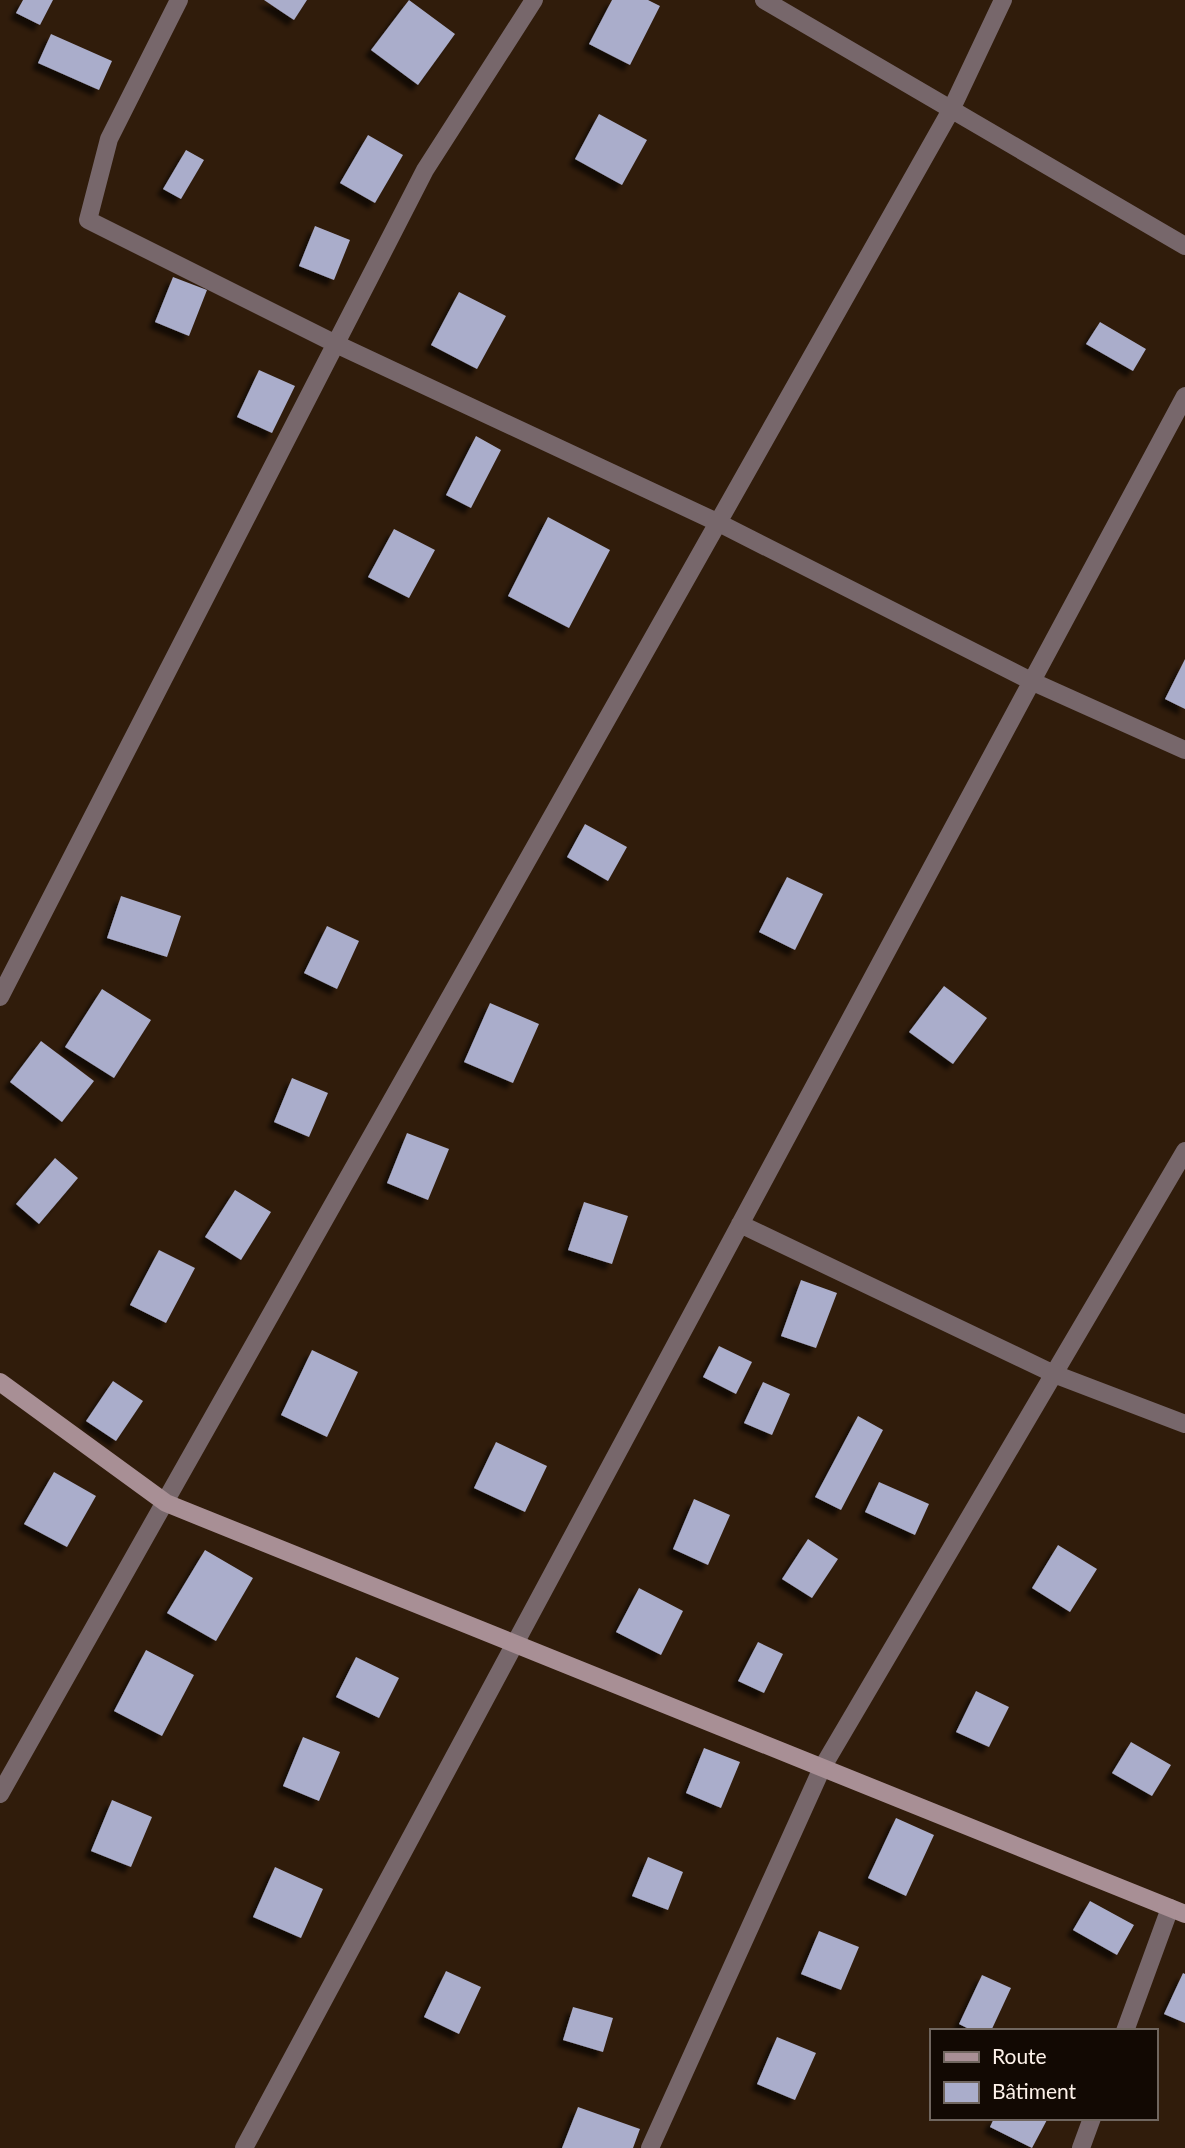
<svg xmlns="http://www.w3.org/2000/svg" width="1185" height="2148" font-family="Lato,sans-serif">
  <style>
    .building { fill: #aaadcb; filter: url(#shadow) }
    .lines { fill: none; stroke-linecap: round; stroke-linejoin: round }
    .street { stroke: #77676b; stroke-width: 18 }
    .secondary { stroke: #a88f95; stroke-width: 18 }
  </style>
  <defs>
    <filter id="shadow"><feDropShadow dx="-6" dy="6" stdDeviation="2" flood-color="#0009"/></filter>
  </defs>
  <rect width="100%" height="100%" fill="#301c0b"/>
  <!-- building -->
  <path class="building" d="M23 0H53L40 25 16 13Z
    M264 0H307L294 20Z
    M409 0 455 34 418 85 371 50Z
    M612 0H648L660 6 630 65 589 44Z
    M51 34 112 61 99 90 38 63Z
    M599 114 647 140 622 185 575 159Z
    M368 135 403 155 375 203 340 183Z
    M186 150 204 160 181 199 163 189Z
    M315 226 350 240 334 280 299 266Z
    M173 277 207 290 189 336 155 322Z
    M459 292 506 316 477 369 431 345Z
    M1100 322 1146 349 1133 371 1086 344Z
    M259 370 295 386 272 433 237 417Z
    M476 436 501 450 471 508 446 495Z
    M548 517 610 550 569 628 508 596Z
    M394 529 435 550 409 598 368 577Z
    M1185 659V709L1165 699Z
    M585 824 627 847 608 881 567 857Z
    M787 877 823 894 795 950 759 932Z
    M121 896 181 916 167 957 107 938Z
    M327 926 359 941 337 989 304 973Z
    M944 986 987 1018 953 1064 909 1032Z
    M102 989 151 1020 114 1078 65 1047Z
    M490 1003 539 1024 513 1083 464 1062Z
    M41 1041 94 1081 62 1122 10 1082Z
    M292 1078 328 1093 309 1137 274 1122Z
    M407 1133 449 1149 428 1200 387 1183Z
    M55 1158 78 1178 39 1224 16 1204Z
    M235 1190 271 1212 241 1260 205 1237Z
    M584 1202 628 1216 612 1264 568 1250Z
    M159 1250 195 1268 166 1323 130 1305Z
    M801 1280 837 1293 816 1348 781 1336Z
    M719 1346 752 1362 736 1394 703 1377Z
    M312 1350 358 1372 327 1437 281 1415Z
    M113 1381 143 1401 116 1441 86 1421Z
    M763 1382 790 1394 772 1435 744 1423Z
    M858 1416 883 1430 841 1510 815 1497Z
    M496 1442 547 1466 525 1512 474 1488Z
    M54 1472 96 1496 67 1547 24 1524Z
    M879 1482 929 1504 915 1535 865 1512Z
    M694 1499 730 1515 708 1565 673 1549Z
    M808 1539 838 1559 812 1598 782 1579Z
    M1058 1545 1097 1569 1070 1612 1032 1588Z
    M205 1550 253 1578 216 1641 167 1613Z
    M639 1588 683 1611 661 1655 616 1632Z
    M758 1642 783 1654 764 1693 738 1681Z
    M146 1650 194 1675 162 1736 114 1711Z
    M356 1657 399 1678 379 1718 336 1697Z
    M976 1691 1009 1707 989 1747 956 1732Z
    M303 1737 340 1752 319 1801 283 1786Z
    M1131 1742 1171 1765 1152 1796 1112 1773Z
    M704 1748 740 1762 721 1808 686 1793Z
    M112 1800 152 1817 131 1867 91 1851Z
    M896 1818 934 1835 906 1896 868 1878Z
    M648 1857 683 1872 668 1910 632 1896Z
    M275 1867 323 1889 301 1938 253 1917Z
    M1090 1901 1134 1925 1117 1955 1073 1930Z
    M819 1931 859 1947 841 1990 801 1974Z
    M446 1971 481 1987 459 2034 424 2017Z
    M1183 1973 1185 1974V2023L1164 2014Z
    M982 1975 1011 1988 991 2031H973L959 2024Z
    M573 2007 613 2018 603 2052 563 2040Z
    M777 2037 816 2053 795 2100 757 2084Z
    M578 2107 640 2129 633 2148H562Z
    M994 2118H1048L1032 2148 990 2127Z"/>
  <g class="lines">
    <!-- street -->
    <path class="street" d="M179 0 109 139 88 220 336 344 719 523 1031 681 1185 750
      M764 0 1185 246
      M0 997 425 170 534 0
      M740 1224 1054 1374 1185 1424
      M0 1794 951 110 1003 0
      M1125 2031 1170 1908
      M244 2148 1185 396
      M650 2148 822 1768 1185 1151
      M1081 2148 1092 2118"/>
    <!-- secondary -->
    <path class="secondary" d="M0 1382 166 1503 1185 1914"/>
  </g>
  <!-- legend -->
  <rect x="930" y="2029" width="228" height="91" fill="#120903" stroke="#70665f" stroke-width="2"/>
  <rect x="944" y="2052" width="35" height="10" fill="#a88f95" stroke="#70665f" stroke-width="2"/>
  <text x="992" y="2064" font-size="21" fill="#fef2ea">Route</text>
  <rect x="944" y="2082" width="35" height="21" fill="#aaadcb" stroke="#70665f" stroke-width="2"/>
  <text x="992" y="2099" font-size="21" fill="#fef2ea">Bâtiment</text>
</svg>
